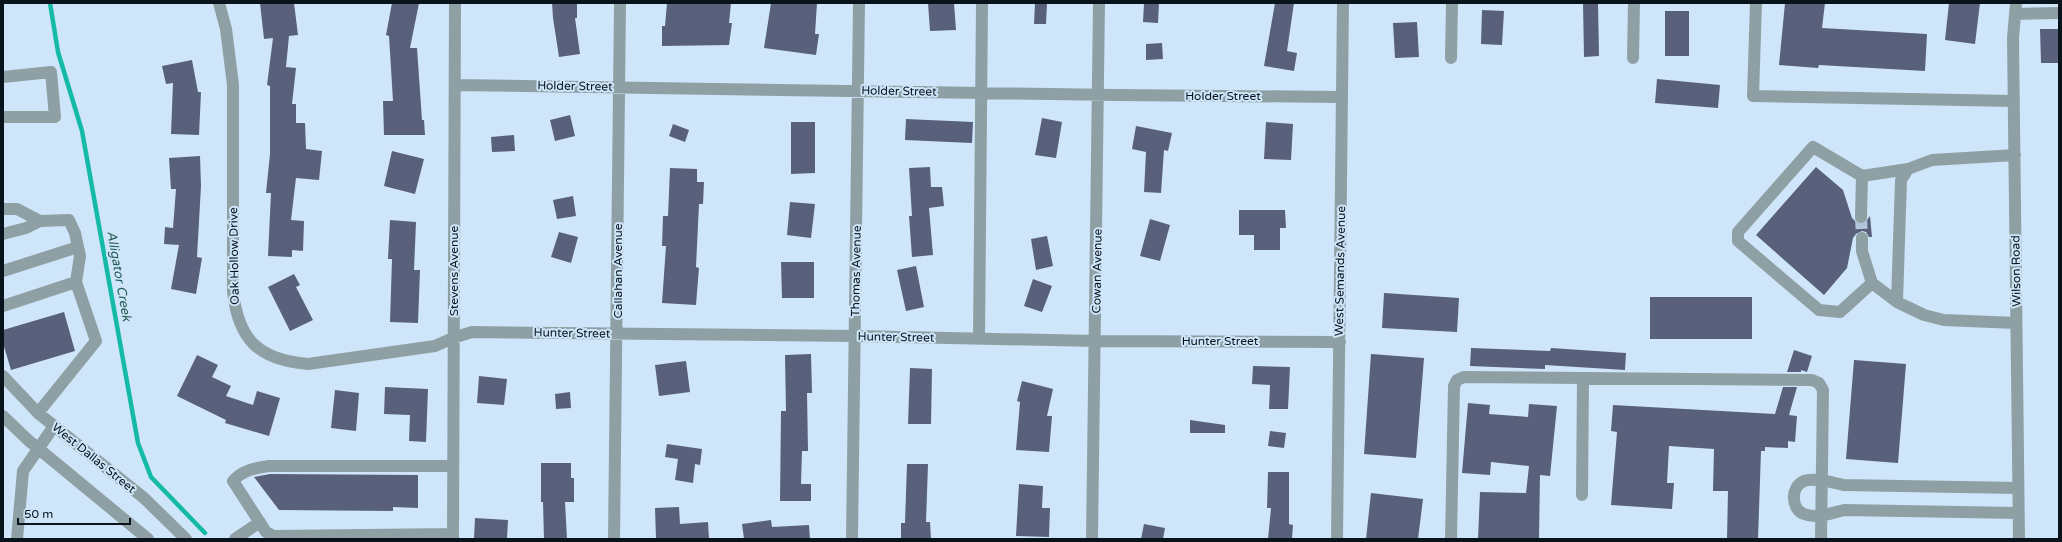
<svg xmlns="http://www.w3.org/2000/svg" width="2062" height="542" font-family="'Varela Round',sans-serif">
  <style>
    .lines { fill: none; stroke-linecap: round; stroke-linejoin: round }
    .stream { stroke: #14baa5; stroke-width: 4.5 }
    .building { fill: #59607c }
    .minor-tunnel { stroke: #b1c6d9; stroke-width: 12; stroke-dasharray: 12 6; stroke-linecap: butt }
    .minor { stroke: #8fa0a4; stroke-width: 12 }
    .labels { text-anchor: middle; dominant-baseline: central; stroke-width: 4; stroke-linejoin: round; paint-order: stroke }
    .street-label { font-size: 12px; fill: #08131b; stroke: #cfe6fa }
    .water-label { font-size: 13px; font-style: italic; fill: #255e55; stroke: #cfe6fa }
  </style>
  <rect width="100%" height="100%" fill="#cfe6fa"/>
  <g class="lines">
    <!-- stream -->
    <path class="stream" d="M50 3 58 52 82 131 138 443 151 477 205 533"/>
  </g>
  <!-- building -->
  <path class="building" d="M260 3H294L298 35 289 36 286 67 296 68 292 104H296V123H305L306 149 322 151 319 180 296 178 291 220 304 221 303 251 292 250V257L268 256 271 193H266L270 154V86L267 85 273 38 264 39Z
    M392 3H419L410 48H417L422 120H424L425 135H384L383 101H393L389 36 386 35Z
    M552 3H577V18H575L580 54 559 57 553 18Z
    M667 3H731L729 23H732L729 45 662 46V26H665Z
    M771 3H817L815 34H819L816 55 764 48Z
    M928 3H954L956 30 930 31Z
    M1035 3H1047L1046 24H1034Z
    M1144 3H1159L1158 23 1143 22Z
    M1275 3H1294L1287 51 1297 53 1294 71 1264 66Z
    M1583 3H1598L1599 56 1584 57Z
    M1785 3H1825L1822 28 1927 34 1925 71 1819 65 1818 68 1779 65Z
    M1949 3H1980L1975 44 1945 40Z
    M1482 10 1504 11 1502 45 1481 44Z
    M1665 11H1689V56H1665Z
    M1417 22 1419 57 1395 58 1393 23Z
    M2040 29H2059V63H2041Z
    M1162 43 1163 59 1146 60V44Z
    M192 60 198 92H201L199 135 171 134 173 83 166 84 162 66Z
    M1657 79 1720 85 1718 108 1655 103Z
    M570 115 575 136 555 141 550 120Z
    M1042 118 1062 122 1056 158 1035 155Z
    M906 119 973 122 972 143 905 140Z
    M791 122H815V173L791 174Z
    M1266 122 1293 124 1291 160 1264 159Z
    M673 124 689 130 685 142 669 136Z
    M1136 126 1172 133 1168 151 1164 150 1161 193 1144 192 1146 152 1132 149Z
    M514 135 515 151 492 152 491 137Z
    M392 151 424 159 415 194 384 186Z
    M200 156 201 186 197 257 202 258 196 294 171 289 179 245 164 244 165 227 173 228 176 189H171L169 158Z
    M930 167 931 187H942L944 206 929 208 933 255 912 257 909 216H912L909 168Z
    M1816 167 1843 190 1852 218 1857 223 1864 224 1870 216 1872 237H1869L1866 232 1862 231 1856 234 1853 238 1847 268 1824 295 1756 235Z
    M670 168 697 169V182H704L703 204H699L696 267 699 268 696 305 662 303 666 246H662L663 216H668Z
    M573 196 576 216 557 219 553 200Z
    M790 202 815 204 811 238 787 235Z
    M1239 210H1285L1286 228H1280V250H1254V235H1239Z
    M1150 219 1170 225 1160 261 1140 256Z
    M390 220 416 222 414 270H420L418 323 390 322 392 259H388Z
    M559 232 578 237 571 263 551 257Z
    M1047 236 1053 266 1036 270 1031 239Z
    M781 262H814V298H782Z
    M916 266 924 307 906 311 897 270Z
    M294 274 300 285 296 287 313 320 290 331 268 287Z
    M1033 279 1052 286 1042 312 1024 306Z
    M1384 293 1459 298 1457 332 1382 328Z
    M1650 297H1752V339H1650Z
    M64 312 75 351 11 370 3 343V330Z
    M1471 348 1550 351 1551 348 1626 353 1625 370 1545 365V369L1470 366Z
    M1794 350 1812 356 1807 372 1801 370V372H1787Z
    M811 354 812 393H807L808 451H802L801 484H811V501H780L781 411H786L785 355Z
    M1371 354 1424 358 1416 458 1364 454Z
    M197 355 218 365 212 377 231 386 226 396 253 405 257 391 280 398 269 436 225 423 226 420 177 396Z
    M1854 360 1906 364 1898 463 1846 459Z
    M686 361 690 392 659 396 655 365Z
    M1253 366 1290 367 1288 409H1269L1270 385 1252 384Z
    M910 368 932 369 931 424H908Z
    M479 376 507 379 504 405 477 403Z
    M1022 381 1053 389 1047 416H1052L1049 452 1016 450 1020 402 1017 401Z
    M385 387 428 389 426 442 409 441 410 415 384 414Z
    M1783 387H1797L1789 415 1797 416 1795 442 1788 441V448L1765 447V451H1761L1758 539H1727L1728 491H1713L1714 449 1669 446 1667 483H1674L1672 509 1611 505 1617 432 1611 431 1613 405 1775 414Z
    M335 390 359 393 356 431 331 428Z
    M570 392 571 408 556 409 555 394Z
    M1468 403 1490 405 1489 414 1528 417 1529 404 1557 406 1550 476 1540 475 1539 539H1478L1480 492 1526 493 1529 466 1491 462 1490 475 1462 473Z
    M1190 420 1225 425V433H1190Z
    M1270 431 1286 433 1284 448 1268 446Z
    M667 444 702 449 700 465 695 464 693 483 675 480 678 459 665 457Z
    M541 463H571V478H574V502H565L567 539H544L543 502H541Z
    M907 464H928L926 522H930L931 539H901V523H905Z
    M1268 472H1289V524L1293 525 1292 539H1268L1271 508H1267Z
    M270 474 418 475V508L393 507V511L279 510 254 477Z
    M1019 484 1043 486 1042 508H1050L1049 537 1016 536Z
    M1371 493 1423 499 1418 539H1366Z
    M679 507 680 524 708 522 709 539H656L655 508Z
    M475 518 508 520 507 539H474Z
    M771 520 772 527 809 525 810 539H744L742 524Z
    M1144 524 1165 528 1163 539H1141Z"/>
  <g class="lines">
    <!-- minor-tunnel -->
    <path class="minor-tunnel" d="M1861 217 1862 238"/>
    <!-- minor -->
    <path class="minor" d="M219 3 226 29 233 85V291C238 340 259 360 308 364L435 346 453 338 472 332 855 336 1096 341 1340 342
      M1756 3 1753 96 2014 101
      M2016 3 2013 38 2019 539
      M2015 14 2059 13
      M1451 58 1452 3
      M1633 58 1634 3
      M3 77 51 72 55 117H3
      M455 85 1116 95 1342 97
      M2015 155 1932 160 1908 169 1901 180 1897 302 1924 315 1944 320 2016 323
      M1862 176 1813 147 1738 232V241L1819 310 1840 312 1872 283
      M3 209H17L40 221 69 220 75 233 80 256 76 282 96 341 38 413
      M1861 217 1862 176 1908 169
      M3 234 26 228 40 221
      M1862 238V251L1872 283 1897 302
      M3 271 78 247
      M3 306 76 282
      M979 339 982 3
      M3 376 38 413 144 498 186 539
      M3 416 28 440 148 539
      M2018 488 1844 485C1833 483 1815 477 1804 481 1790 487 1791 509 1804 514 1816 519 1832 513 1844 510L2018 513
      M1582 495 1583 378
      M453 534 274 536 266 532 233 481C243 470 255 468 269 466H453
      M17 539 23 471 54 426
      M235 539 260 522
      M453 539 455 3
      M614 539 620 3
      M852 539 859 3
      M1092 539 1099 3
      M1337 539 1343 3
      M1451 539 1454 386 1457 380 1464 377 1812 380 1819 383 1823 390 1821 539"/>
  </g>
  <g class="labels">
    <!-- street labels -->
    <g class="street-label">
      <text transform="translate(575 86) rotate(1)">Holder Street</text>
      <text transform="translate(899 91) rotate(1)">Holder Street</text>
      <text x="1223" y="96">Holder Street</text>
      <text transform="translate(234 256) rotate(-91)">Oak Hollow Drive</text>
      <text transform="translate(454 271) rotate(-90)">Stevens Avenue</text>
      <text transform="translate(618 271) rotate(-90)">Callahan Avenue</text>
      <text transform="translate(856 271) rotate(-89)">Thomas Avenue</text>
      <text transform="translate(1097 271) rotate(-89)">Cowan Avenue</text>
      <text transform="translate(1340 271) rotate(-89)">West Semands Avenue</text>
      <text transform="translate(2016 271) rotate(-91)">Wilson Road</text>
      <text transform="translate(572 333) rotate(1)">Hunter Street</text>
      <text transform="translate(896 337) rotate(1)">Hunter Street</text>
      <text x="1220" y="341">Hunter Street</text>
      <text transform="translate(94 458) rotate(39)">West Dallas Street</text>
    </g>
    <!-- water labels -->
    <g class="water-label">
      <text transform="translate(119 276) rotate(80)">Alligator Creek</text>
    </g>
  </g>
  <!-- border -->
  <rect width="2062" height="542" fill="none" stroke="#08131b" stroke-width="8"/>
  <!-- scale -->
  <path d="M18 518v6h112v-6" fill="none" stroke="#08131b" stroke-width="2"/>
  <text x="24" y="518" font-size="12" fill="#08131b" stroke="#cfe6fa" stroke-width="3" paint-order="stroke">50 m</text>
</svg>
